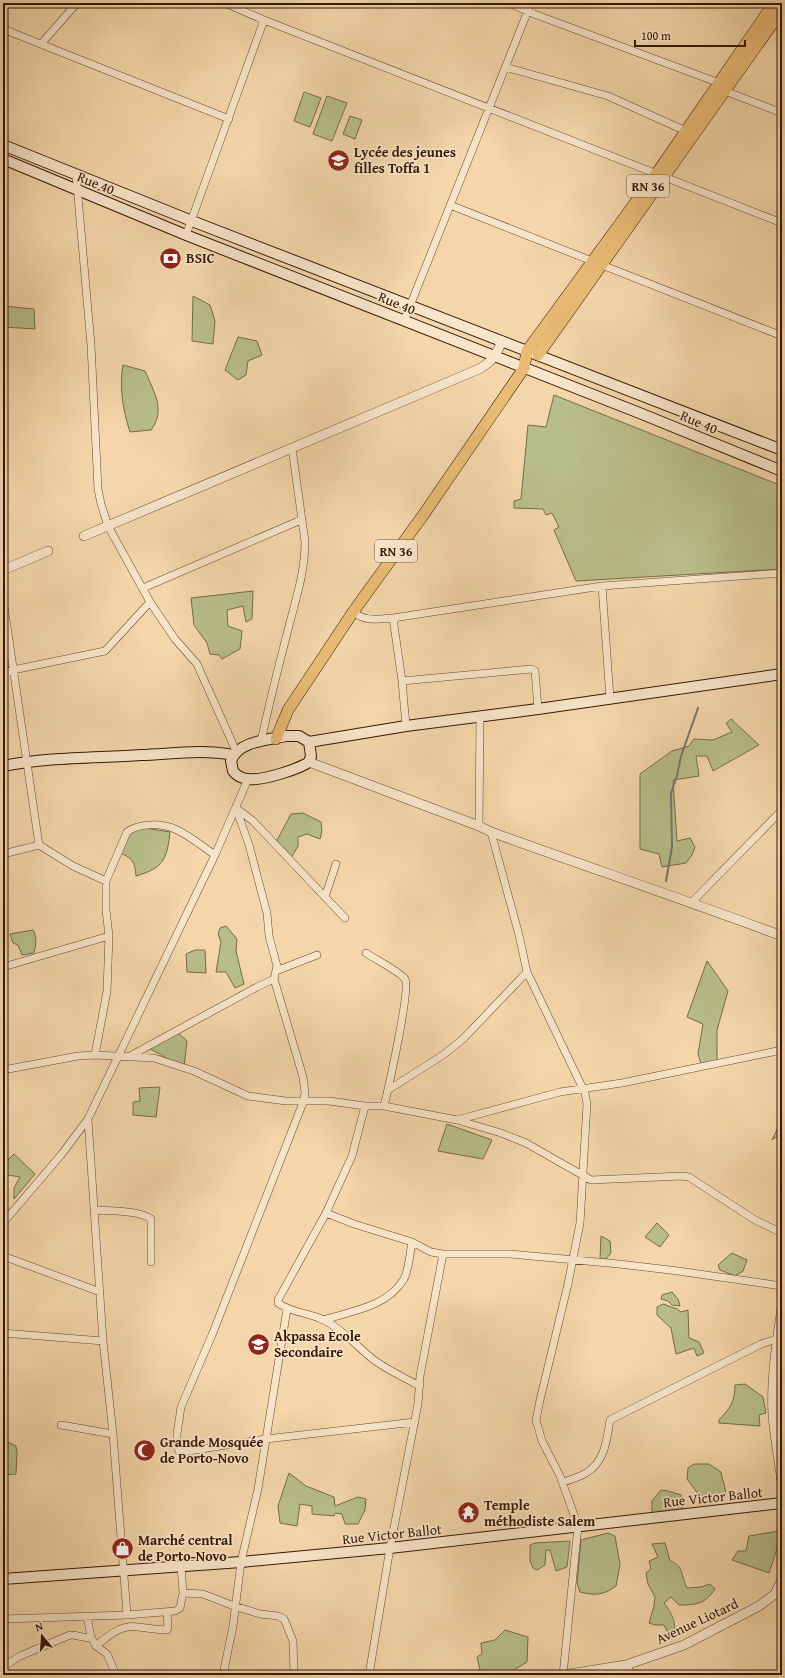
<svg xmlns="http://www.w3.org/2000/svg" width="785" height="1678" font-family="'Gentium Book Plus',serif">
  <style>
    .green { fill: #b8be8b; stroke: #766a48 }
    .lines { fill: none; stroke-linecap: round; stroke-linejoin: round }
    .stream { stroke: #75776d; stroke-width: 2 }
    .minor-casing { stroke: #65472e; stroke-width: 8 }
    .tertiary-casing { stroke: #65472e; stroke-width: 10 }
    .secondary-casing { stroke: #351704; stroke-width: 12 }
    .primary-casing { stroke: #351704; stroke-width: 12 }
    .minor { stroke: #f8e4c8; stroke-width: 7 }
    .tertiary { stroke: #f8e4c8; stroke-width: 9 }
    .secondary { stroke: #f8e4c8; stroke-width: 10 }
    .primary { stroke: #eabb75; stroke-width: 11 }
    .labels { text-anchor: middle; dominant-baseline: central; stroke-width: 3.5; stroke-linejoin: round; paint-order: stroke }
    .shield { fill: #f8e4c8; stroke: #70543f; stroke-width: 1 }
    .shield-label { font-size: 13px; font-weight: bold; fill: #351704 }
    .poi-label { font-size: 14px; font-weight: bold; fill: #351704; stroke: #f8e4c8; text-anchor: start }
    .street-label { font-size: 14px; fill: #351704; stroke: #f8e4c8 }
  </style>
  <rect width="100%" height="100%" fill="#f4d6aa"/>
  <filter id="stains"><feTurbulence type="fractalNoise" baseFrequency=".005" numOctaves="4"/><feColorMatrix values="0 0 0 0 .2 0 0 0 0 .09 0 0 0 0 .02 0 0 0 .5 -.17"/></filter>
  <radialGradient id="worn" r=".72"><stop offset=".6" stop-color="#630" stop-opacity="0"/><stop offset="1" stop-color="#630" stop-opacity=".3"/></radialGradient>
  <!-- green -->
  <path class="green" d="M304 92 321 98 310 127 294 121Z
    M327 96 347 103 332 141 313 134Z
    M350 116 362 120 355 139 343 134Z
    M193 296 210 305 215 321 213 344 192 341Z
    M3 306 34 309 35 329 3 327Z
    M238 337 257 341 262 355 248 361 246 375 238 380 225 370Z
    M123 365 145 371C154 392 166 410 151 430L130 432C123 411 119 386 123 365Z
    M554 395 782 486V569L576 581 554 530 559 527 552 513 546 515 543 509 514 508V501L521 499 528 425 546 427Z
    M253 591 252 619 246 622 243 606 227 610 228 626 242 631 240 649 222 659 219 655 210 654 207 643 194 625 191 598Z
    M731 719 759 745 713 771 707 756H696L699 776 673 780 677 841 690 838 695 847 692 855 686 863 662 867 659 854 640 849V774L672 751 689 746 694 739 713 740 732 732 726 723Z
    M303 813 321 822 322 831 320 839 307 834 298 837V846L290 860 274 846 291 814Z
    M145 828 170 832C167 860 163 868 136 876 135 861 132 858 118 852L127 832Z
    M226 926 237 939 236 951 244 984 235 988 226 972H216L221 942 218 934 220 928Z
    M33 930C37 938 36 944 34 953L22 955 18 945 13 943 10 934Z
    M195 950H205L206 973 187 972 186 954Z
    M707 961 728 991 717 1030V1062L702 1067 698 1054 703 1024 687 1017Z
    M176 1031 187 1041 184 1068 147 1047Z
    M160 1087 156 1117 133 1115V1102L140 1101 139 1088Z
    M781 1121H782V1140L776 1137 772 1140Z
    M447 1124 492 1140 483 1159 438 1151Z
    M14 1154 35 1174 14 1199V1188L20 1177 8 1175 3 1169V1165Z
    M657 1223 669 1235 660 1247 645 1237Z
    M601 1236 610 1241 611 1253 606 1259H600Z
    M732 1253 747 1260 743 1271 735 1276 720 1270 718 1265Z
    M672 1292 678 1299 680 1306 672 1305 668 1301 661 1299 662 1295Z
    M663 1304 677 1309 681 1312 688 1310 689 1338 699 1342 704 1353 697 1356 694 1348 676 1354 671 1328 657 1315V1307Z
    M745 1384 763 1397 766 1413 759 1415 760 1426 719 1423V1420C730 1408 735 1402 735 1385Z
    M3 1440 16 1446 17 1453 16 1474 3 1475Z
    M694 1464H709L721 1472C722 1481 726 1487 726 1496L706 1497 699 1495 687 1479 688 1468Z
    M289 1473 306 1486 334 1497 335 1506 358 1497 366 1499 365 1510 358 1524H345L342 1514 335 1513 334 1516 312 1514V1506L300 1504 297 1526 280 1523 278 1506Z
    M661 1490 668 1491 681 1495 683 1512 652 1515V1501Z
    M779 1531 777 1549 769 1573 732 1560 738 1551H746L749 1536Z
    M608 1533 615 1536 620 1565 616 1586C604 1595 595 1596 580 1592L577 1583 581 1540Z
    M570 1541 567 1567 556 1571 550 1550H546L545 1565 537 1570 533 1568 530 1561V1545L535 1543Z
    M665 1543 670 1561C684 1565 681 1577 687 1588L701 1587 710 1584 715 1589C705 1604 697 1605 679 1605L671 1597 664 1603C670 1611 678 1623 673 1634L668 1633 664 1625H655L649 1623 654 1606 655 1597 648 1584 646 1573 651 1569 649 1561 658 1557 652 1544Z
    M505 1630 528 1637 527 1662 506 1675H481L477 1657 482 1654 481 1643 495 1640Z"/>
  <g class="lines">
    <!-- stream -->
    <path class="stream" d="M666 881 672 847 671 793 677 776 681 756 698 708"/>
    <defs>
      <path id="minor" d="M225 3 264 20 782 223
        M509 3 534 14 722 84
        M3 29 229 119
        M41 44 77 3
        M505 67 608 96 688 132
        M725 91 782 113
        M76 174 91 345 98 489 101 504 108 526 150 602 175 639 197 664 236 751
        M450 205 782 336
        M186 235 264 20
        M404 321 531 3
        M602 586 610 698
        M143 588 301 520
        M3 599 39 845
        M353 612C366 622 377 619 393 618L602 586 782 573
        M393 618 402 681 406 726
        M3 672 105 651 150 602
        M402 681 531 669 535 671 538 709
        M261 742C269 703 279 665 289 626 296 598 305 572 305 542L292 448
        M236 808 249 845 267 913 269 936 277 966 274 979 303 1077 305 1093 304 1100 212 1335 181 1407 177 1434V1446L179 1451 182 1452 266 1439 415 1422
        M236 808 253 821 345 918
        M479 826 480 716
        M491 832 519 935 527 972 585 1093 587 1104 580 1223 568 1284 540 1400 536 1420 542 1441 560 1476 578 1526 563 1675
        M3 854 39 845 73 866 106 881
        M325 897 336 864
        M692 902 782 810
        M366 953C375 959 400 972 405 979 411 988 388 1090 384 1106
        M3 967 109 936
        M276 971 317 955
        M95 1055 107 991 109 936 106 910V881L127 832C139 823 162 823 175 829 189 835 202 846 215 855
        M130 1056 257 987 274 979
        M3 1070 78 1056 95 1055 154 1058 194 1071 248 1096 286 1101H329L365 1106H384L457 1120 501 1133 526 1143 591 1180 682 1176 689 1177 755 1220 782 1233
        M388 1090 443 1055 463 1039 527 972
        M365 1106 352 1156 326 1213 278 1300V1303C292 1313 309 1313 324 1320 344 1330 357 1347 374 1360 388 1370 404 1378 420 1386
        M88 1119 103 1341 113 1434 127 1615
        M457 1120 560 1092 622 1083 782 1050
        M95 1210C109 1211 139 1210 151 1219V1262
        M326 1213 354 1224 412 1242 431 1252 443 1254H510L619 1264 678 1271 782 1286
        M3 1223 61 1155 88 1119 215 855 248 779
        M3 1256 100 1292
        M323 1320C352 1311 387 1307 404 1279 409 1269 410 1253 412 1242
        M3 1333 103 1341
        M61 1425 113 1434
        M563 1482C570 1480 579 1477 586 1473 605 1462 607 1439 610 1420L761 1344 777 1339
        M183 1593 203 1594 234 1606 260 1614 278 1616 284 1619 293 1641 294 1675
        M87 1616 91 1637 96 1646 107 1654 116 1675
        M3 1619 127 1615 175 1611 180 1608 183 1593 181 1566
        M96 1646C108 1636 121 1624 138 1627 148 1628 157 1630 167 1630L168 1628 167 1612
        M626 1665 632 1675
        M3 1667 20 1656 70 1635C78 1634 80 1639 91 1637
        M223 1675 233 1626 241 1562 258 1489 287 1309
        M369 1675 390 1548 418 1404 420 1376 443 1254"/>
      <path id="tertiary" d="M84 536 479 369C493 361 496 355 502 341
        M3 570 48 551
        M309 762 479 826 491 832C588 867 685 900 782 936
        M782 1308C777 1342 771 1379 773 1415 775 1437 779 1460 782 1482
        M563 1675 626 1665 684 1645 759 1606 775 1594 782 1580"/>
      <path id="secondary" d="M3 145 192 221 782 450
        M3 159 186 235 637 412 782 471
        M286 736H299L309 742 311 756 309 762C299 769 262 781 249 779 242 779 237 776 233 771L231 761C238 741 268 740 286 736Z
        M309 742 406 726 538 709 782 674
        M3 766C48 757 95 758 141 755 171 754 203 749 233 755
        M3 1579 241 1562 390 1548 782 1503"/>
      <path id="primary" d="M538 355 782 10
        M276 739 288 710 353 612 424 514 524 368 527 351 657 173 774 3"/>
    </defs>
    <!-- minor casing -->
    <use href="#minor" class="minor-casing"/>
    <!-- tertiary casing -->
    <use href="#tertiary" class="tertiary-casing"/>
    <!-- secondary casing -->
    <use href="#secondary" class="secondary-casing"/>
    <!-- primary casing -->
    <use href="#primary" class="primary-casing"/>
    <!-- minor -->
    <use href="#minor" class="minor"/>
    <!-- tertiary -->
    <use href="#tertiary" class="tertiary"/>
    <!-- secondary -->
    <use href="#secondary" class="secondary"/>
    <!-- primary -->
    <use href="#primary" class="primary"/>
  </g>
  <!-- icons -->
  <defs>
    <symbol id="school-disc" viewBox="-11 -11 22 22"><circle r="9.5" fill="#8f2418" stroke="#f8e4c8"/><path d="M0-5L7-2L0 1L-7-2ZM-4 1L0 2.5L4 1V4Q0 6-4 4Z" fill="#fff"/></symbol>
    <symbol id="bank-disc" viewBox="-11 -11 22 22"><circle r="9.5" fill="#8f2418" stroke="#f8e4c8"/><path d="M-6-4H6V4H-6ZM0-2.3a2.3 2.3 0 1 0 0 4.6a2.3 2.3 0 1 0 0-4.6Z" fill="#fff"/></symbol>
    <symbol id="mosque-disc" viewBox="-11 -11 22 22"><circle r="9.5" fill="#8f2418" stroke="#f8e4c8"/><path d="M3.5-4.9A6 6 0 1 0 3.5 4.9A5 5 0 1 1 3.5-4.9Z" fill="#fff"/></symbol>
    <symbol id="temple-disc" viewBox="-11 -11 22 22"><circle r="9.5" fill="#8f2418" stroke="#f8e4c8"/><path d="M0-6L5-2H3V0L6.5 2.5H4V6H1.5V3h-3V6H-4V2.5H-6.5L-3 0V-2H-5Z" fill="#fff"/></symbol>
    <symbol id="shop-disc" viewBox="-11 -11 22 22"><circle r="9.5" fill="#8f2418" stroke="#f8e4c8"/><path d="M-5-2.5h2.3a2.7 3.5 0 0 1 5.4 0H5L5.5 6h-11ZM-1.5-2.5h3a1.5 2.3 0 0 0-3 0Z" fill="#fff"/></symbol>
  </defs>
  <g fill-rule="evenodd">
    <use href="#school-disc" x="326" y="148" width="25" height="25"/>
    <use href="#bank-disc" x="158" y="246" width="25" height="25"/>
    <use href="#school-disc" x="246" y="1332" width="25" height="25"/>
    <use href="#mosque-disc" x="132" y="1438" width="25" height="25"/>
    <use href="#temple-disc" x="456" y="1500" width="25" height="25"/>
    <use href="#shop-disc" x="110" y="1536" width="25" height="25"/>
  </g>
  <g class="labels">
    <!-- shield labels -->
    <g class="shield">
      <rect x="627" y="175" width="42" height="22" rx="3"/>
      <rect x="375" y="540" width="42" height="22" rx="3"/>
    </g>
    <g class="shield-label">
      <text x="648" y="186">RN 36</text>
      <text x="396" y="551">RN 36</text>
    </g>
    <!-- poi labels -->
    <g class="poi-label">
      <text x="354" y="152">Lycée des jeunes<tspan x="354" dy="16">filles Toffa 1</tspan></text>
      <text x="186" y="258">BSIC</text>
      <text x="274" y="1336">Akpassa Ecole<tspan x="274" dy="16">Secondaire</tspan></text>
      <text x="160" y="1442">Grande Mosquée<tspan x="160" dy="16">de Porto-Novo</tspan></text>
      <text x="484" y="1505">Temple<tspan x="484" dy="16">méthodiste Salem</tspan></text>
      <text x="138" y="1540">Marché central<tspan x="138" dy="16">de Porto-Novo</tspan></text>
    </g>
    <!-- street labels -->
    <g class="street-label">
      <text transform="translate(96 183) rotate(22)">Rue 40</text>
      <text transform="translate(397 303) rotate(22)">Rue 40</text>
      <text transform="translate(699 422) rotate(23)">Rue 40</text>
      <text transform="translate(713 1497) rotate(-6)">Rue Victor Ballot</text>
      <text transform="translate(392 1534) rotate(-6)">Rue Victor Ballot</text>
      <text transform="translate(697 1621) rotate(-25)">Avenue Liotard</text>
    </g>
  </g>
  <!-- margin -->
  <rect width="785" height="1678" fill="none" stroke="#f4d6aa" stroke-width="16"/>
  <rect x="4" y="4" width="777" height="1670" fill="none" stroke="#351704" stroke-width="2"/>
  <rect x="8" y="8" width="769" height="1662" fill="none" stroke="#351704"/>
  <!-- north arrow -->
  <g transform="translate(42 1636) rotate(342)" stroke="#f8e4c8" stroke-width="3" paint-order="stroke">
  <path d="M0-3L7 15L0 10L-7 15Z" fill="#351704"/>
  <text y="-6" font-size="11" font-weight="bold" text-anchor="middle" fill="#351704">N</text>
  </g>
  <!-- scale -->
  <path d="M635 40v6h110v-6" fill="none" stroke="#351704" stroke-width="2"/>
  <text x="641" y="40" font-size="12" fill="#351704" stroke="#f8e4c8" stroke-width="3" paint-order="stroke">100 m</text>
  <rect width="100%" height="100%" filter="url(#stains)"/>
  <rect width="100%" height="100%" fill="url(#worn)"/>
</svg>
